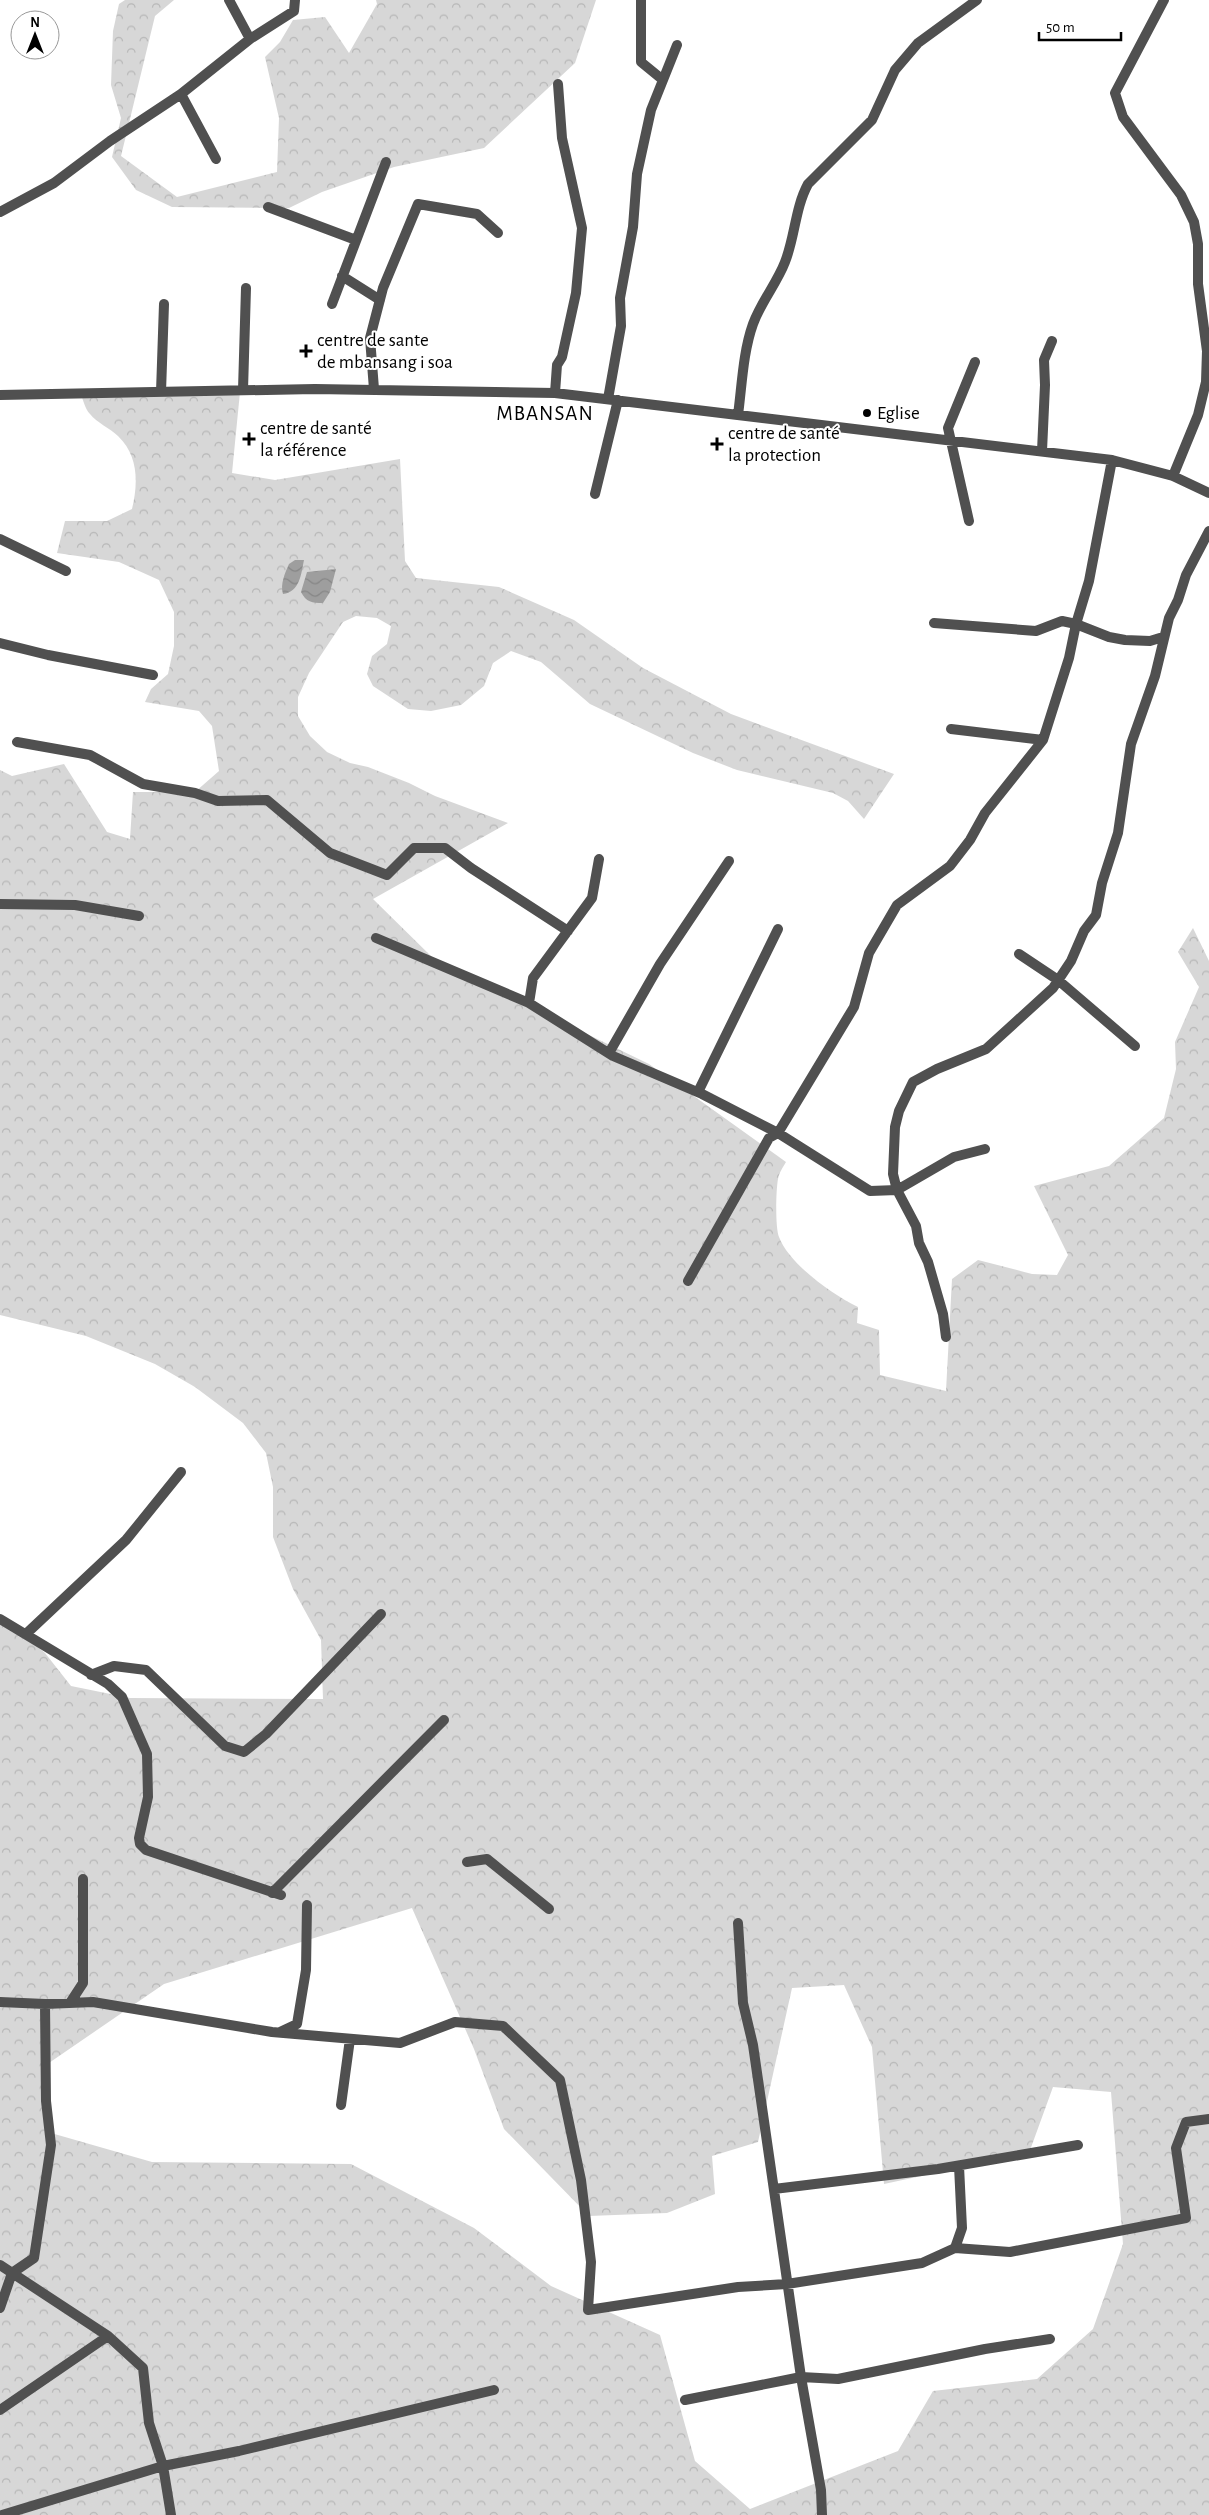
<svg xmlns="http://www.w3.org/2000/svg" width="1209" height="2515" font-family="'Alegreya Sans',sans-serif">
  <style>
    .forest { fill: url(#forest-crowns); fill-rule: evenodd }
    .water { fill: url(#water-waves) }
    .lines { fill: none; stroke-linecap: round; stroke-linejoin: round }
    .street { stroke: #505050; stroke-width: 10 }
    .poi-dot { fill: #000; stroke: #fff; stroke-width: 2 }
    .labels { text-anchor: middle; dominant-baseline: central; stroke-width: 4; stroke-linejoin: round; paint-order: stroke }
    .poi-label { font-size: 19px; fill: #000; stroke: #fff; text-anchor: start }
    .quarter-label { font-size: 21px; letter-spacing: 1px; fill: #000; stroke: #fff }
  </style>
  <defs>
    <pattern id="forest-crowns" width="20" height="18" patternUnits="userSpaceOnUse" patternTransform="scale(1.25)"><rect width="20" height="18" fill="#d7d7d7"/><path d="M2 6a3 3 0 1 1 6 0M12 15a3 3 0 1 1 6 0" fill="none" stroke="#b7b7b7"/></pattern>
    <pattern id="water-waves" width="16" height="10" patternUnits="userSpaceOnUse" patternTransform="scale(1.25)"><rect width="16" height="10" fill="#9e9e9e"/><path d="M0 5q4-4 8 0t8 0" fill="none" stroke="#868686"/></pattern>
  </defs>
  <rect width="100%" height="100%" fill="#fff"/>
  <!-- forest -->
  <path class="forest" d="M125 0H174L155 16 121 156 177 197 277 172 279 118 265 57 280 42 293 20 325 17 349 53 377 4 376 0H596L575 63 484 148 394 167 322 192 289 208 172 207 136 190 112 157 121 118 111 85 113 31 119 4Z
    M80 392H240L232 473 275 480 400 459 405 561 416 578 499 587 574 620 643 668 731 714 894 774 864 819 848 801 833 793 737 770 693 753 590 704 541 662 511 651 493 663 484 686 461 705 431 711 408 709 373 686 367 674 372 656 387 644 391 626 377 618 356 616 343 622 309 673 298 697V716L310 736 327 752 350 763 368 767 409 783 435 796 508 823 373 899 436 961 649 1064 786 1162C783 1167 779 1173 778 1179 776 1190 775 1227 779 1237 789 1264 833 1295 858 1307L857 1323 879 1330 880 1375 946 1391 952 1279 978 1260 1032 1274 1057 1275 1068 1255 1034 1186 1109 1166 1164 1118 1176 1069 1175 1042 1199 987 1178 952 1193 928 1209 961V2515H0V1615L45 1653 71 1686 130 1698 323 1699 321 1640 293 1589 273 1537V1487L266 1453 243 1423 195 1387 155 1364 86 1336 0 1315V770L12 776 64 764 107 832 130 839 133 792H195L219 771 212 726 199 711 145 702 151 689 168 674 174 646V612L159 580 119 562 57 553 65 521H107L132 509C138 484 139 456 118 436 110 428 97 423 90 414 85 409 83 399 80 392ZM412 1908 474 2049 504 2129 589 2216 667 2213 715 2194 712 2156 758 2142 792 1988 844 1985 872 2047 884 2184 1029 2153 1053 2087 1111 2092 1123 2244 1093 2329 1037 2379 933 2391 898 2451 750 2509 695 2461 660 2335 551 2286 474 2228 351 2164 152 2162 51 2133 46 2065 164 1984Z"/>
  <!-- water -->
  <path class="water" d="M295 560H304C301 574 300 592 283 594 280 584 285 573 289 564Z
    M336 569 330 592 323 603C312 603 306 602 301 592L307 572Z"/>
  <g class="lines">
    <!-- street -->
    <path class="street" d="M229 0 250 39
      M641 0V62L663 80
      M1164 0 1115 93 1123 117 1181 195 1194 222 1198 244V284L1207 351 1206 382 1198 415 1173 476
      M181 94 216 159
      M268 207 356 240
      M0 212 54 183 110 141 181 94 250 39 294 11 295 0
      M342 276 380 300
      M332 304 386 162
      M374 389 370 338 383 288 418 204 477 214 498 233
      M243 390 246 288
      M161 392 164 304
      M555 393 557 365 562 357 576 293 582 228 562 138 558 84
      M0 395 315 389 555 393 1112 460 1173 476 1209 493
      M608 399 621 326 620 298 633 227 637 174 651 110 677 45
      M738 415C742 385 743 352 753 324 761 302 777 283 785 262 795 237 795 208 808 184L872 120 895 70 918 43 977 0
      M1042 451 1045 385 1044 360 1052 341
      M595 494 618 400
      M969 521 948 428 975 362
      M0 539 66 571
      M934 623 1036 631 1062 621 1076 624 1109 637 1125 640 1150 641 1163 637
      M0 643 48 655 153 675
      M951 729 1043 740
      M17 742 90 755 143 784 195 793 218 801 267 800 330 853 387 875 414 848H445L471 868 568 931
      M0 904 75 905 139 916
      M376 938 529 1003 613 1056 702 1094 778 1133 870 1191 897 1190 954 1157 985 1149
      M1019 954 1058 980 1135 1046
      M529 1003 533 978 592 898 599 859
      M609 1053 660 964 729 861
      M698 1092 778 929
      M688 1281 769 1138 778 1133 854 1007 869 953 897 905 950 866 970 840 985 813 1043 740 1069 658 1076 624 1089 581 1112 460
      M946 1337 943 1314 928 1262 919 1243 916 1226 897 1190 893 1174 895 1127 899 1111 913 1082 937 1069 986 1049 1053 988 1071 961 1084 931 1096 915 1102 883 1118 833 1131 744 1155 676 1169 618 1178 600 1186 575 1209 531
      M0 1619 108 1684 122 1697 147 1754 148 1797 139 1838 140 1844 146 1850 281 1895
      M27 1633 126 1540 181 1472
      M91 1675 114 1666 146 1670 225 1746 244 1752 266 1734 381 1614
      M467 1862 487 1859 549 1909
      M272 1893 444 1720
      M738 1923 743 2003 753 2045 801 2377 821 2490 822 2515
      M0 2002 45 2004 93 2002 272 2032 400 2043 455 2022 503 2026 560 2080 581 2180 591 2262 588 2310 738 2287 787 2284 922 2263 955 2248 962 2228 959 2166
      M70 2003 83 1983V1879
      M280 2032 297 2024 306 1970 307 1905
      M341 2105 350 2039
      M774 2189 938 2169 1078 2145
      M955 2248 1010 2252 1186 2218 1176 2148 1186 2122 1209 2119
      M0 2265 108 2336 143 2368 149 2423 163 2466 171 2515
      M0 2308 12 2273 34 2258 51 2145 46 2101 45 2004
      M685 2400 801 2377 838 2379 985 2349 1050 2339
      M0 2410 108 2336
      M2 2515 163 2466 239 2451 494 2390"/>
  </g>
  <!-- markers -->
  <g class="poi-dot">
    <path d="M303.5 343.5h5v5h5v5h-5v5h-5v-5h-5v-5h5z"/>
    <circle cx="867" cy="413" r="5"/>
    <path d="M246.5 431.5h5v5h5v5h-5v5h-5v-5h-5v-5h5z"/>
    <path d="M714.5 436.5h5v5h5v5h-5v5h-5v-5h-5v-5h5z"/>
  </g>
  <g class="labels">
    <!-- poi labels -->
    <g class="poi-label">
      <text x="317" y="340">centre de sante<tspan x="317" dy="22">de mbansang i soa</tspan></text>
      <text x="877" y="413">Eglise</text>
      <text x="260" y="428">centre de santé<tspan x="260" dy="22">la référence</tspan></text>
      <text x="728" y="433">centre de santé<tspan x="728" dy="22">la protection</tspan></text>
    </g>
    <!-- quarter labels -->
    <g class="quarter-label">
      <text x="545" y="413">MBANSAN</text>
    </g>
  </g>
  <!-- north arrow -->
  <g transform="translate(35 35)"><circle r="24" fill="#ffffff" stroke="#999999"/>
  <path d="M0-4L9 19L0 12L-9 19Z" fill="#000000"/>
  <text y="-8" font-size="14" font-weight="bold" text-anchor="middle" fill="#000000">N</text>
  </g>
  <!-- scale -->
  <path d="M1039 32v8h82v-8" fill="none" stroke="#000000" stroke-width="2.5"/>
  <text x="1046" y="32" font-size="15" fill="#000000" stroke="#ffffff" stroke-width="4" paint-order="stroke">50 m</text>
</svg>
